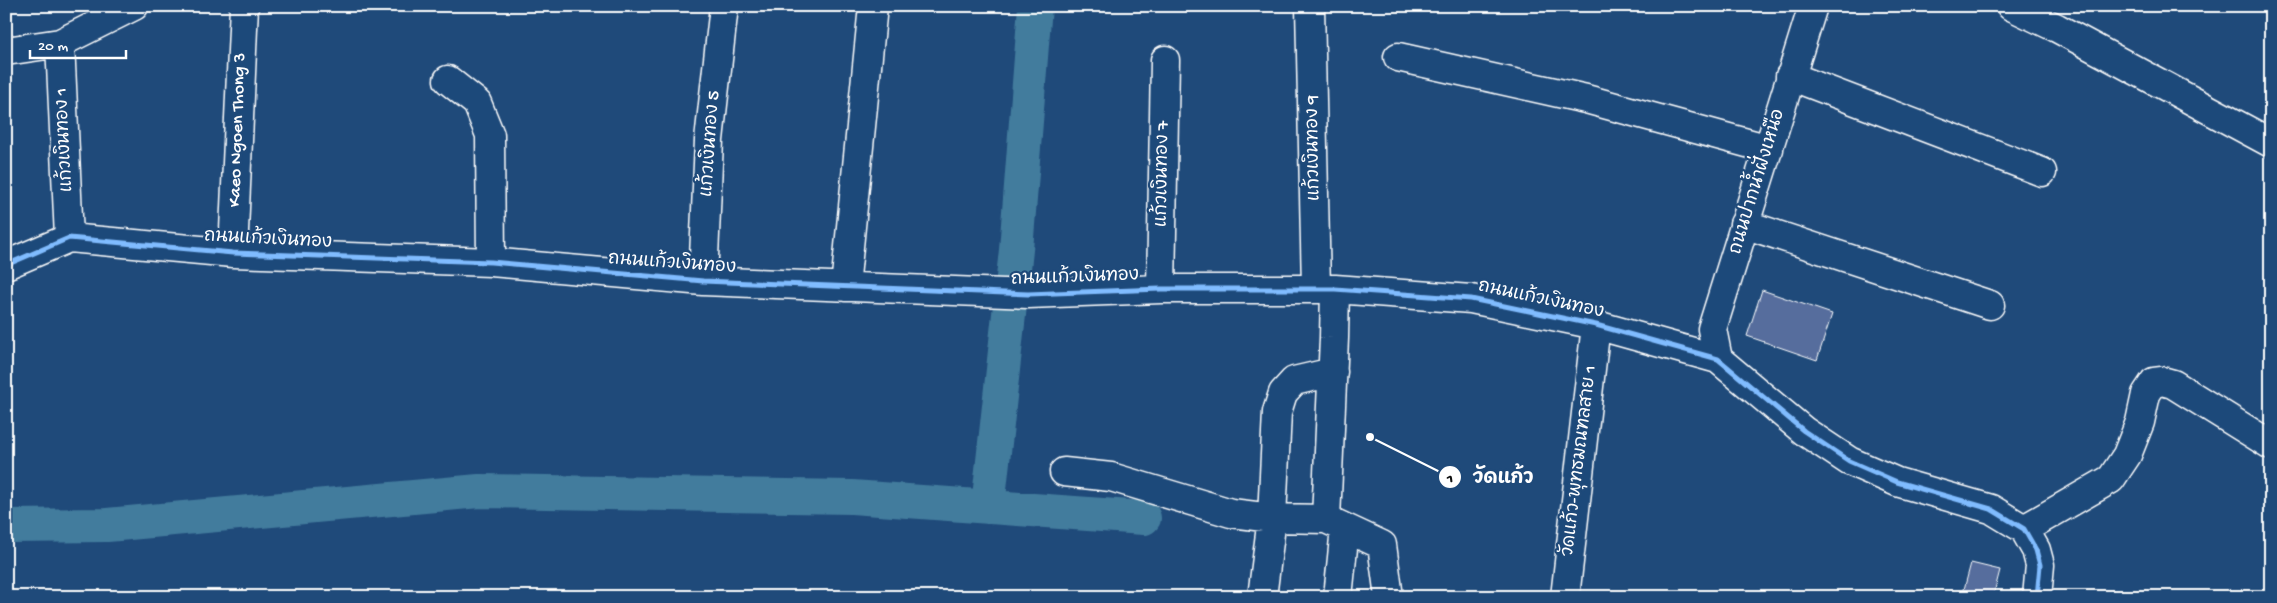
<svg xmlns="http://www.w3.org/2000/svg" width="2277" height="603" font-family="'Gochi Hand','Playpen Sans Thai',sans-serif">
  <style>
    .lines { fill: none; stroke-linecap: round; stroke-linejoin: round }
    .canal { stroke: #437c9d; stroke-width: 34 }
    .building { fill: #576d9d; stroke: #fff }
    .minor-casing { stroke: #fff; stroke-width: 31 }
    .minor { stroke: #1f4a7a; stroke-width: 28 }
    .cycleway-casing { stroke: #1f4a7a; stroke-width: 8 }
    .cycleway { stroke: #80bcff; stroke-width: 5 }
    .labels { text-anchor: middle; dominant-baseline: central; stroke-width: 4.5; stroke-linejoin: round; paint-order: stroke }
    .street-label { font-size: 18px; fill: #fff; stroke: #1f4a7a }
    .leader { fill: none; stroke: #fff; stroke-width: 2 }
    .callout-dot { fill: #fff; stroke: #1f4a7a; stroke-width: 2 }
    .mark-label { font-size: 15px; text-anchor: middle; font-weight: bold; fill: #111 }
    .callout-label { font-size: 19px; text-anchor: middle; font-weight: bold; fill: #fff; stroke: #1f4a7a; stroke-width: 4.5; stroke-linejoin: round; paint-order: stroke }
  </style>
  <rect width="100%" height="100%" fill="#1f4a7a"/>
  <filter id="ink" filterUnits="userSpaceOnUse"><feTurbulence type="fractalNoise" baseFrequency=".02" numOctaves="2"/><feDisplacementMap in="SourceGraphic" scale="10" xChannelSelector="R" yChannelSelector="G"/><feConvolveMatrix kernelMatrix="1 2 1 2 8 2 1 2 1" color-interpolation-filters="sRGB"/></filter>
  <g filter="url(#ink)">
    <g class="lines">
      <!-- canal -->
      <path class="canal" d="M988 507 1016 250 1035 6
        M6 526 107 525 479 491 852 497 1144 518"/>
    </g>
    <!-- building -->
    <path class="building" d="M1762 290 1832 314 1817 360 1747 336Z
      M1971 563 2000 570 1993 597H1962Z"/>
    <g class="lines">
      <defs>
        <path id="minor" d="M1310 6 1316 289
          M2011 6 2057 28 2271 143
          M60 43 69 238
          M6 51 60 43 134 6
          M1398 57 1586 99 1769 149
          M1790 76 2042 172
          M448 80 477 103 490 135 491 262
          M1744 224 1990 305
          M233 253 244 6
          M6 265 69 238 233 253 491 262 703 281 1028 294 1161 289H1335L1471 299 1596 325 1718 359 1804 431 1849 461 1897 482 1991 509 2024 529 2036 550 2040 565 2037 597
          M703 281 709 140 724 6
          M845 287 873 6
          M1161 289 1165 60
          M1718 359 1712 329 1813 6
          M1064 472 1111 477 1231 513 1272 518 1326 519 1382 545 1389 597
          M1326 519 1334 338 1335 289
          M2024 529 2111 479 2127 455 2140 422 2146 394 2154 382 2162 381 2173 384 2271 445
          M1262 597 1272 518 1277 412 1283 393 1294 381 1333 372
          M1338 597 1345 528
          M1565 597 1596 325"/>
      </defs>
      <!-- minor casing -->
      <use href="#minor" class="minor-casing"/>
      <!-- minor -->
      <use href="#minor" class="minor"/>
      <defs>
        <path id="cycleway" d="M6 265 69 238 233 253 491 262 703 281 1028 294 1161 289H1335L1471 299 1596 325 1718 359 1804 431 1849 461 1897 482 1991 509 2024 529 2036 550 2040 565 2037 597"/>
      </defs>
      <!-- cycleway casing -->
      <use href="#cycleway" class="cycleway-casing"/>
      <!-- cycleway -->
      <use href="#cycleway" class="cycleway"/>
    </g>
  </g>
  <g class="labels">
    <!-- street labels -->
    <g class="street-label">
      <text transform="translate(238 130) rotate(-88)">Kaeo Ngoen Thong 3</text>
      <text transform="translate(65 140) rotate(-93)">แก้วเงินทอง 1</text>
      <text transform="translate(711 144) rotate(-86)">แก้วเงินทอง 5</text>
      <text transform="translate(1314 148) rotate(-91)">แก้วเงินทอง 9</text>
      <text transform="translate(1163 174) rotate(-89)">แก้วเงินทอง 7</text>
      <text transform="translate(1758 182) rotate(-73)">ถนนปากน้ำฝั่งเหนือ</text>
      <text transform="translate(268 240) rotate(3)">ถนนแก้วเงินทอง</text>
      <text transform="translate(672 264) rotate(4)">ถนนแก้วเงินทอง</text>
      <text transform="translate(1075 278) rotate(-2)">ถนนแก้วเงินทอง</text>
      <text transform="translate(1541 300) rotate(12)">ถนนแก้วเงินทอง</text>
      <text transform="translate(1580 461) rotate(-83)">วัดแก้ว-พุทธมณฑลสาย 1</text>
    </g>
  </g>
  <!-- callouts -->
  <path class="leader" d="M1370 437L1450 477"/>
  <g class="callout-dot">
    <circle cx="1370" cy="437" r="5"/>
    <circle cx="1450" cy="477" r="12"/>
  </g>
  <g class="mark-label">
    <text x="1450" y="482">1</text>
  </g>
  <g class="callout-label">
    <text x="1503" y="483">วัดแก้ว</text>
  </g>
  <!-- margin -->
  <rect width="2277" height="603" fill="none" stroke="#1f4a7a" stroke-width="25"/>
  <rect x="12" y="12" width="2252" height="578" fill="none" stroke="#fff" stroke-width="2" filter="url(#ink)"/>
  <!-- scale -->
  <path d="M30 50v8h96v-8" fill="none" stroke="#ffffff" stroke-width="2.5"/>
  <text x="38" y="50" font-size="15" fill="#ffffff" stroke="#1f4a7a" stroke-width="4" paint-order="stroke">20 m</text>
</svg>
